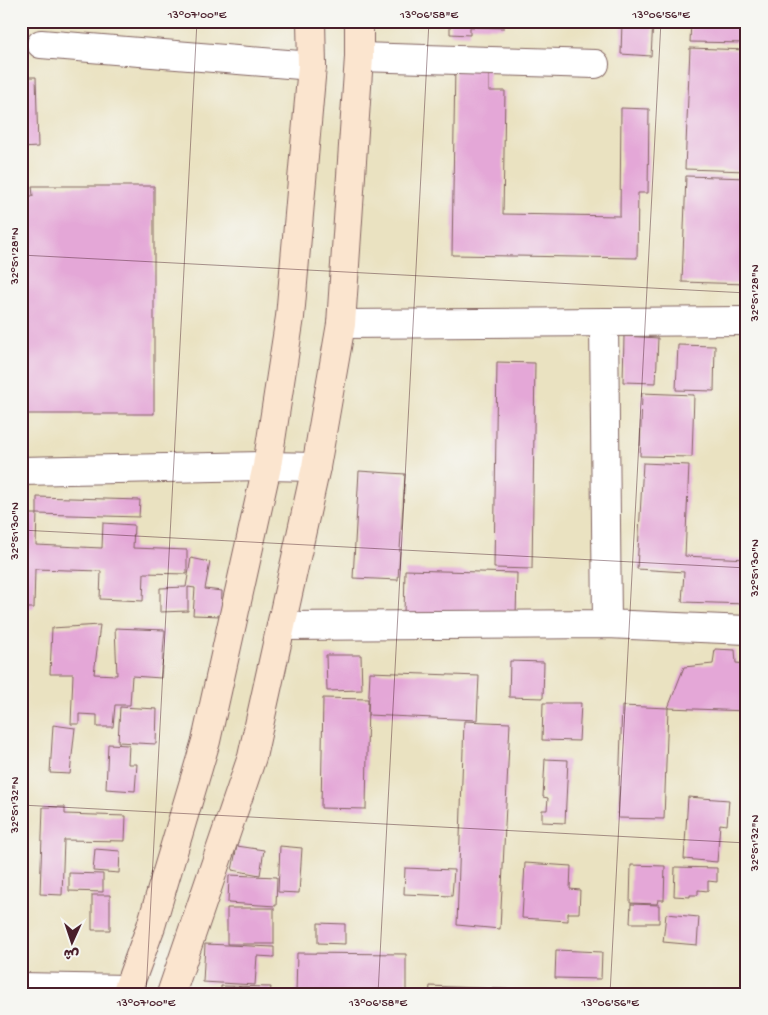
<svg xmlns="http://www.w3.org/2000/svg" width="768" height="1015" font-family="'Gochi Hand','Playpen Sans Arabic',sans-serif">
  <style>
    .building { fill: #e4a7d7 }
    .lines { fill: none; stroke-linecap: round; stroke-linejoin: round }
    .street-casing { stroke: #826360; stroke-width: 30 }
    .secondary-casing { stroke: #826360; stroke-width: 30 }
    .street { stroke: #fff; stroke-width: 28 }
    .secondary { stroke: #fbe5cf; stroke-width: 28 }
    .ticks { fill: none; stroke: #4a1f2b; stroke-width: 1; stroke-opacity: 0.45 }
    .neatline { fill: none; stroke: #4a1f2b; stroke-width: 2 }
    .ticks-label { font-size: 12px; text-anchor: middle; fill: #4a1f2b }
  </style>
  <rect width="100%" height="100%" fill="#f6f6f2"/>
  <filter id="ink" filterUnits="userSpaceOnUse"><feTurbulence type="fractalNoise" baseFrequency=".02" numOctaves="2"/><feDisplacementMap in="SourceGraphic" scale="10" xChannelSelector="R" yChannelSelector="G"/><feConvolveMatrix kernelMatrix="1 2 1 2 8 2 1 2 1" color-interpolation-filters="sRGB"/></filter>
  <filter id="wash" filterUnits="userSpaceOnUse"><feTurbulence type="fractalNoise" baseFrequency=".0096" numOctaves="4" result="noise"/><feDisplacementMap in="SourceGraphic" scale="20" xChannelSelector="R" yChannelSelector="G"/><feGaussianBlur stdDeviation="1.12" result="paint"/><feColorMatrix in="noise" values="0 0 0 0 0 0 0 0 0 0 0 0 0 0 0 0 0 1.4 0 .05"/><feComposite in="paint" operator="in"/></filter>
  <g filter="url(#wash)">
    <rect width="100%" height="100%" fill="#eae2c1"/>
    <g id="blocks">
      <!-- building -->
      <path class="building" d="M450 21H504V28L470 27V35L450 34Z
        M622 21H653L651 56 621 54Z
        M691 21H747V43L690 42Z
        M690 48 747 50V171L685 169Z
        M455 65 489 66V91H505L503 214 620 216 621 108 649 109 648 193H638L637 258 452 255Z
        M21 77H36L38 147 21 148Z
        M686 176 747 178V284L682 282Z
        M32 186H154V414H21V196H33Z
        M624 336 658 338 656 383 623 382Z
        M678 345 715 346 714 391 676 390Z
        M497 362 535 363 532 569 494 568Z
        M642 393 694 395 692 457 640 456Z
        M643 463 689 465 685 556 747 559V604L682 602 684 572 637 569Z
        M359 471 405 474 398 580 353 578Z
        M37 497 140 500 139 517 37 514 36 545 102 548 103 523 134 525 133 548 187 550V574L144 573 143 601 100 599 101 571 35 569 34 608H21V514H37Z
        M191 558 210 562 205 589 222 591 221 616 193 615 195 588 188 587V611L160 612V588L186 587Z
        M405 570 517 573 516 618 404 614Z
        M100 625 94 674 117 675 115 628 165 630 161 678 132 676 130 705H115L113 727H97V715L79 714V724H71L73 674H50L52 628Z
        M715 649 735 650 736 663 747 664V711L668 708 684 667 713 664Z
        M326 655H361L362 690 327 691Z
        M510 661 544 662 543 698 509 697Z
        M370 672 479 676 477 720 368 715Z
        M323 698 368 699 366 809 321 808Z
        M543 703H581L579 741 542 740Z
        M622 706 668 708 664 819 618 818Z
        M120 707 157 709 156 744 118 742Z
        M464 721 510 723 500 929 457 925Z
        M53 725 75 728 70 774 50 773Z
        M108 744 129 745 128 764H137L135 791 106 789Z
        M545 759 568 760 565 823 542 822V810H547L548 798 543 797Z
        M688 797 729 800 727 825 720 824 717 862 684 859Z
        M43 807H65V814L126 816 125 841 64 840 62 895 40 894Z
        M237 846 264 850 260 875 232 870Z
        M280 846 302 848 299 893 278 892Z
        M95 849 120 851 119 873 93 871Z
        M525 863 571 866 570 889 580 890 579 913H568V921L522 918Z
        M631 865 665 866 664 900H658L657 904 630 903Z
        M675 867 717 868V882L708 881V891L698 890V895H690V897L674 896Z
        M405 868 454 870 452 896 404 894Z
        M69 873 103 874V892L69 891Z
        M229 875 277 877 276 906 228 903Z
        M92 895H110V930H92Z
        M631 904 659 905V923H630Z
        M227 908H274V944H227Z
        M666 914 699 917 697 945 663 942Z
        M318 923 345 924V944L318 943Z
        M205 944 274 947V957L257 956 255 985 203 982Z
        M556 950 602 952 601 979 555 978Z
        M297 953 406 954V994H296Z
        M221 986 271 987 270 994H221Z
        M430 986 523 990V994H429Z
        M526 990 609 992V994H526Z"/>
    </g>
  </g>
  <g filter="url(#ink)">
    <use href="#blocks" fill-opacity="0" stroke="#826360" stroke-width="1"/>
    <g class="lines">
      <defs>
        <path id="street" d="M41 44 312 66
          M359 57 595 64
          M604 322 607 624
          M341 324 747 321
          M21 471 267 466 316 467
          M281 626 607 624 747 630
          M21 987 127 989"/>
        <path id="secondary" d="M126 994 151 926 206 741 267 466 290 317 312 66 311 21
          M171 994 252 757 316 467 341 324 359 57V21"/>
      </defs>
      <!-- street casing -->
      <use href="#street" class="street-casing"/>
      <!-- secondary casing -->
      <use href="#secondary" class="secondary-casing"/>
      <!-- street -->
      <use href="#street" class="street"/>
      <!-- secondary -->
      <use href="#secondary" class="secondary"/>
    </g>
  </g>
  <!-- ticks -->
  <path class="ticks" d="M21 255 747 293M21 530 747 568M21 805 747 843M146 994 197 21M378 994 429 21M610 994 661 21"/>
  <!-- margin -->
  <rect width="768" height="1015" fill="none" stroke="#f6f6f2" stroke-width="55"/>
  <!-- north arrow -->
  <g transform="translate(72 942) rotate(183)" stroke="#f6f6f2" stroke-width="4" paint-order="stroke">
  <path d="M0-4L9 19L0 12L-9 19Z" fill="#4a1f2b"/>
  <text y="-8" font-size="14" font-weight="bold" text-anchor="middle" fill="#4a1f2b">ش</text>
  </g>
  <rect x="28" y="28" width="712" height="960" class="neatline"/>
  <g class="ticks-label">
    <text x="197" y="18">13°07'00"E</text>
    <text x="429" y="18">13°06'58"E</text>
    <text x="661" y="18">13°06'56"E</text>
    <text transform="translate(14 256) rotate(-90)" y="4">32°51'28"N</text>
    <text transform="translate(754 293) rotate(-90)" y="4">32°51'28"N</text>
    <text transform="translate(14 531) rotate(-90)" y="4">32°51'30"N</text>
    <text transform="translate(754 568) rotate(-90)" y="4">32°51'30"N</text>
    <text transform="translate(14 805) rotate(-90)" y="4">32°51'32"N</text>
    <text transform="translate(754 843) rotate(-90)" y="4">32°51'32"N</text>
    <text x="146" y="1006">13°07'00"E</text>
    <text x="378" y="1006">13°06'58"E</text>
    <text x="610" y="1006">13°06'56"E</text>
  </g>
</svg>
